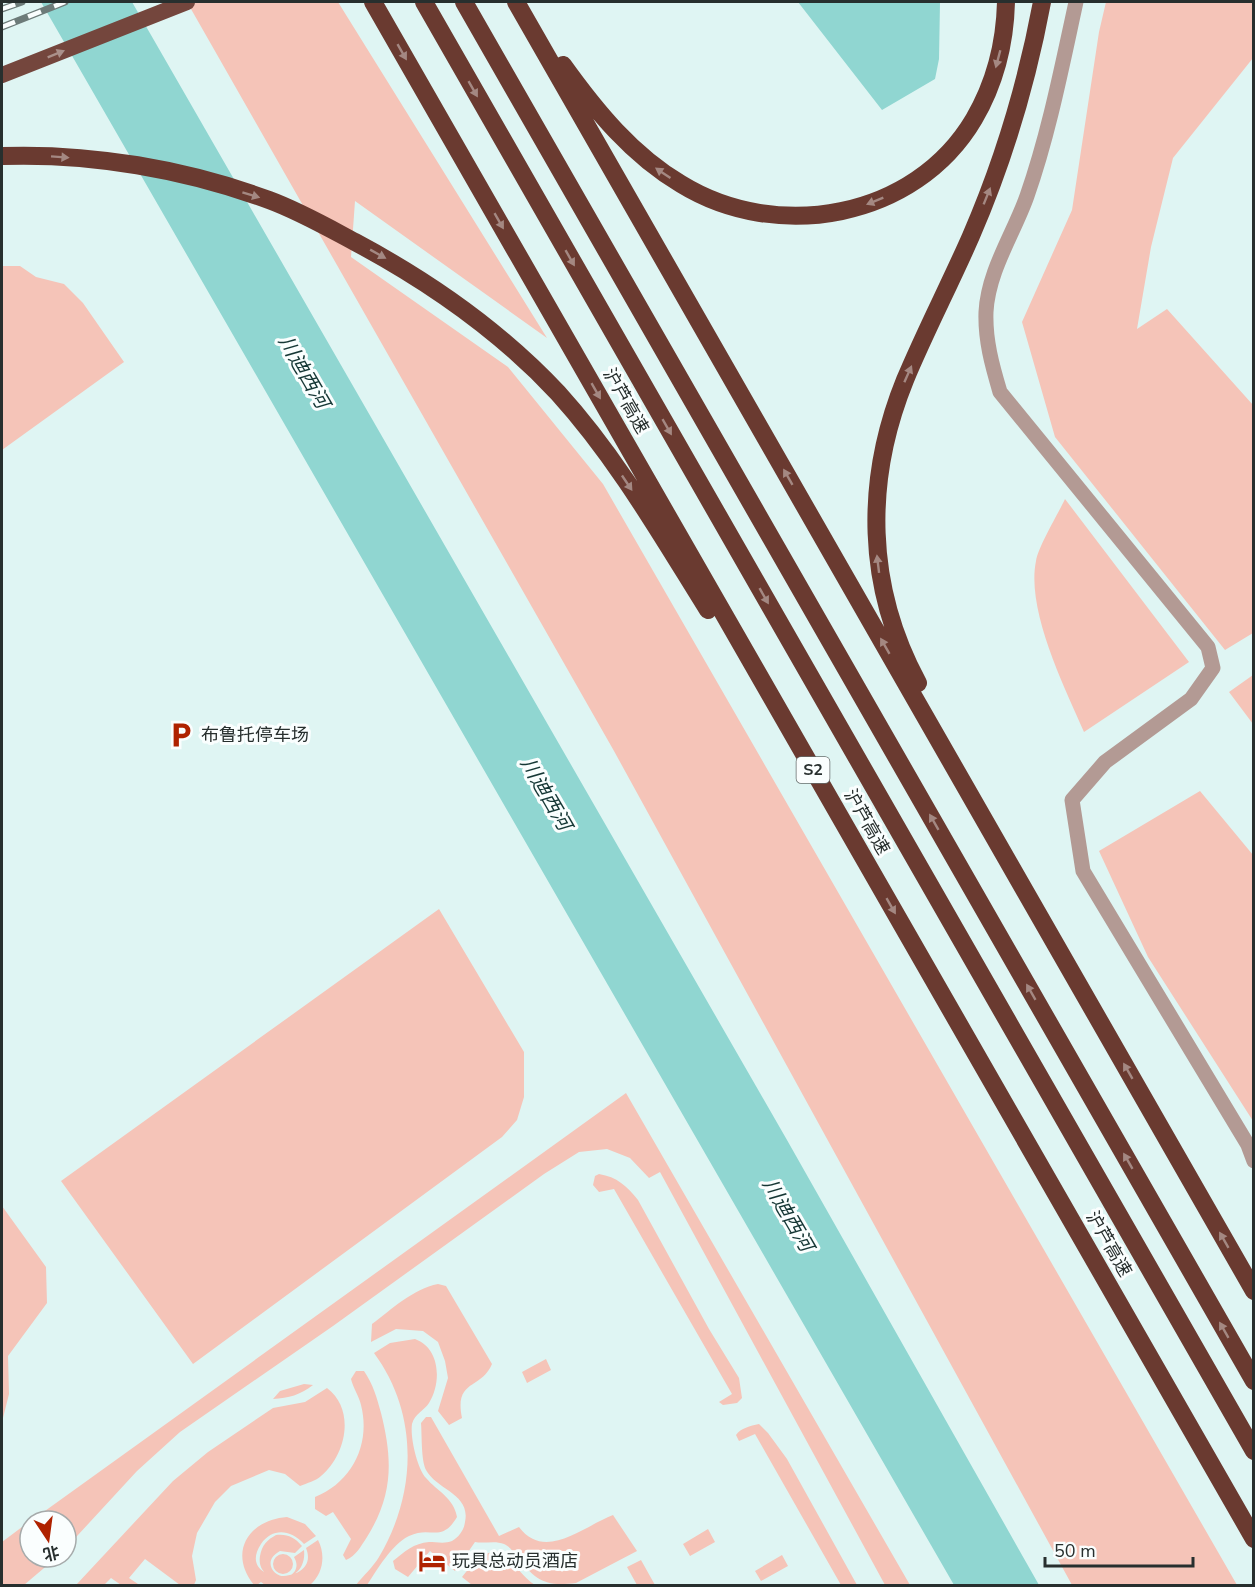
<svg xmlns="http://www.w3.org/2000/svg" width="1255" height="1587" font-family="'Nunito Sans','Noto Sans SC',sans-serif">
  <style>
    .green { fill: #f5c4b8 }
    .water { fill: #90d6d1 }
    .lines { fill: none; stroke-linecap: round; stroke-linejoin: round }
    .minor { stroke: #b39a94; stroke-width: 15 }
    .trunk { stroke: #74463d; stroke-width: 16 }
    .motorway { stroke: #6a3a30; stroke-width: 18 }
    .rail-casing { stroke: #6d7b79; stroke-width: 7 }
    .rail { stroke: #fafefe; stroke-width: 4.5; stroke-dasharray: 14; stroke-linecap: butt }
    .oneway { fill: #a48882 }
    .oneway2 { fill: #aa908a }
    .labels { text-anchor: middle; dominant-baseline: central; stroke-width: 6; stroke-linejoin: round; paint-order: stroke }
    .shield { fill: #fafefe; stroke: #666d6c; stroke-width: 1.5 }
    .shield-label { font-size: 16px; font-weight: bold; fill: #272f2e }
    .street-label { font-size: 18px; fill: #272f2e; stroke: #fafefe }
    .poi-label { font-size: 18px; fill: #272f2e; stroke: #fafefe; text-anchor: start }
    .water-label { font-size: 20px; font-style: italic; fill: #153735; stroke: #fafefe }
  </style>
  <rect width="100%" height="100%" fill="#dff5f3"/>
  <!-- green -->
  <path class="green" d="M187 2H338L547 338 355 201 351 257 508 367 603 484 1237 1585H1072L614 751Z
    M1106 2H1253V58L1173 158 1151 247 1137 329 1167 309 1253 405V633L1225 650 1055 437 1022 322 1072 210 1099 32Z
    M2 266H20L36 277 64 284 83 303 124 362 2 450Z
    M1065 499 1189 662 1084 732C1064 686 1026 610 1036 561 1038 547 1058 514 1065 499Z
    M1253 675V724L1229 692Z
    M1200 791 1253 855V1121L1148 957 1099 851Z
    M439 909 524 1052V1097L517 1120 502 1137 193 1364 61 1181Z
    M626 1093 910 1585H885L660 1172 649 1178 630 1158 607 1149 579 1152 544 1174 333 1326 180 1432 137 1471 66 1548V1521H31Z
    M599 1174C617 1177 627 1186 638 1200L709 1329 739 1378 742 1398 737 1403 723 1405 719 1402 732 1394 614 1189 599 1192 593 1185 595 1176Z
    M2 1206 46 1267 47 1303 8 1356 9 1394 2 1422Z
    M438 1284 446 1286 492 1364C481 1390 454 1379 462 1418L449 1425 438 1411 448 1378 445 1361 438 1342 423 1331 396 1329 371 1342 372 1324C392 1309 413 1289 438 1284Z
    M415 1339C440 1348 442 1382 429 1403 424 1411 415 1413 412 1424 410 1437 417 1468 426 1478 437 1491 454 1498 457 1517 441 1544 431 1525 409 1536 391 1545 378 1569 367 1585H356C363 1576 373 1567 379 1557 417 1493 419 1414 374 1353L390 1343Z
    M546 1359 551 1370 527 1383 522 1372Z
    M356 1371H364C373 1384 377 1398 381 1413 393 1460 393 1495 367 1537 361 1546 356 1556 346 1560L343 1555 351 1539 333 1512 326 1516 315 1509V1497C352 1482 371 1444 361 1405 359 1396 353 1388 351 1379Z
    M304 1384 313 1385C300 1395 289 1398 273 1399L280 1391Z
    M327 1388C356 1410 346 1455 321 1476 316 1481 307 1483 300 1486L285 1474 269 1470 231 1486 215 1502 197 1533 192 1556 196 1580 194 1585H180L145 1559 129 1578 138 1584 137 1585H121L111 1578 104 1585H76L173 1481 208 1452 273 1408 305 1402Z
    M426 1417H431L499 1536 519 1527C545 1562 584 1526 613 1515L637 1551 576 1583C544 1587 536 1580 517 1557 514 1552 509 1546 504 1544 495 1540 484 1544 475 1542L455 1571 430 1551 408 1577 395 1569 393 1561C404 1552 414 1543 429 1542 436 1542 445 1544 452 1541 459 1537 464 1530 465 1522 471 1494 437 1490 426 1470 421 1460 422 1435 421 1423Z
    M759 1424 768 1433 787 1459 857 1585H841L755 1434 739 1441 736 1435C741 1428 750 1426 759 1424Z
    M287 1517 305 1524 316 1536 304 1544C291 1530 273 1527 261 1544 234 1585 322 1587 306 1548L318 1540C326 1555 323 1574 310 1585H265L261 1582 257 1585H254C228 1553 248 1520 287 1517Z
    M30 1521V1557H57L24 1585H2V1542Z
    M708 1529 715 1542 690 1556 683 1544Z
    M276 1535C288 1534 294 1537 302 1546L295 1553 280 1551C256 1564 284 1587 295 1571 298 1565 296 1561 294 1557L304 1550C308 1587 255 1586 260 1556 262 1545 267 1540 276 1535Z
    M496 1551 509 1554C516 1567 523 1577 535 1585H472L462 1577C472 1565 479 1554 496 1551Z
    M273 1564a10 10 0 1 1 20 0a10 10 0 1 1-20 0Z
    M782 1555 788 1566 761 1581 755 1571Z
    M641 1560 655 1585H637L627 1567Z"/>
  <!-- water -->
  <path class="water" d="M41 2H132L787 1140 1039 1585H954Z
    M798 2H940L939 59 935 79 882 110Z"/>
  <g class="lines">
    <!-- minor -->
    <path class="minor" d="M1076 2C1062 66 1049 133 1027 196 1014 233 988 271 986 312 985 340 992 365 1000 392L1208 647 1213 668 1191 699 1105 762 1072 800 1083 871 1248 1145 1254 1161"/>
    <!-- trunk -->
    <path class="trunk" d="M2 75 187 2"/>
    <!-- motorway -->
    <path class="motorway" d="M373 2 1254 1539
      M424 2 1254 1451
      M464 2 1254 1381
      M516 2 1254 1291
      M563 65C596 111 632 155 681 184 777 243 915 219 974 119 995 83 1005 43 1006 2
      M2 156C91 153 185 169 269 200 299 211 327 227 355 242 430 282 500 331 558 393 617 458 661 535 708 610
      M918 683C866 587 864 481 905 380 925 332 950 284 971 236 1004 160 1027 82 1042 2"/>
    <defs>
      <path id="rail" d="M2 9 22 2
        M2 27 65 2"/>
    </defs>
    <!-- rail casing -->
    <use href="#rail" class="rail-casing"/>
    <!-- rail -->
    <use href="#rail" class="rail"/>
  </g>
  <!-- one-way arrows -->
  <defs><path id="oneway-solid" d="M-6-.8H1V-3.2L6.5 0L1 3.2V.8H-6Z" transform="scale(1.5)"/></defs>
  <g class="oneway">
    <use href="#oneway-solid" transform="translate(402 52) rotate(60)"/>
    <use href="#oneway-solid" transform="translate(998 59) rotate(105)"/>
    <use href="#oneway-solid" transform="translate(473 89) rotate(60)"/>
    <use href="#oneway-solid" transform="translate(60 157) rotate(4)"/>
    <use href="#oneway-solid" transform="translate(663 173) rotate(-146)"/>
    <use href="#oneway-solid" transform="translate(251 195) rotate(17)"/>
    <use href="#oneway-solid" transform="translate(987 196) rotate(-68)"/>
    <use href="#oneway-solid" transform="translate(875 201) rotate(158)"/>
    <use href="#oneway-solid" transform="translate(499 221) rotate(60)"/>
    <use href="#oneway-solid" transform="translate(378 254) rotate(29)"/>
    <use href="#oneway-solid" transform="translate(570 258) rotate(60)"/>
    <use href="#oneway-solid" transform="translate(908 374) rotate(-66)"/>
    <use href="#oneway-solid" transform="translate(596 391) rotate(60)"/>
    <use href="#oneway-solid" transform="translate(667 427) rotate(60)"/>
    <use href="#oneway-solid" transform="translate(788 477) rotate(-120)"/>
    <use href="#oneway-solid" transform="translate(627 483) rotate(56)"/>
    <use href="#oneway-solid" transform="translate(878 564) rotate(-97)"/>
    <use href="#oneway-solid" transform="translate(764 596) rotate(60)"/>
    <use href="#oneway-solid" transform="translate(885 646) rotate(-120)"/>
    <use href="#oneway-solid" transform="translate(934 822) rotate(-120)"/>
    <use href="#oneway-solid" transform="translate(891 906) rotate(60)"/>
    <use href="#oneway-solid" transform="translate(1031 992) rotate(-120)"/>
    <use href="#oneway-solid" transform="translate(1128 1071) rotate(-120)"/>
    <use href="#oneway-solid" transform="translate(1128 1161) rotate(-120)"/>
    <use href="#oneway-solid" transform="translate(1224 1240) rotate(-120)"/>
    <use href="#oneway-solid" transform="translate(1224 1330) rotate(-120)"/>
  </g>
  <use class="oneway2" href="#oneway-solid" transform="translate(56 54) rotate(-22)"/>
  <!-- icons -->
  <defs>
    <symbol id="parking-bare" viewBox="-9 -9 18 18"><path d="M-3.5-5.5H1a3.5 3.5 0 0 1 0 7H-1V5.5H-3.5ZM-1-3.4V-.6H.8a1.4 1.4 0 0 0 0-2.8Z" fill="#af2200" stroke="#fafefe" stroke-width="2.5" paint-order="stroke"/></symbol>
    <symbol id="hotel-bare" viewBox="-9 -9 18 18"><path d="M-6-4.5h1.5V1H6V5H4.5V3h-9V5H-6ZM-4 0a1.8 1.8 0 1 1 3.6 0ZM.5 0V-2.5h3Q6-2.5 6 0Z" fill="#af2200" stroke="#fafefe" stroke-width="2.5" paint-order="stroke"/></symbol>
  </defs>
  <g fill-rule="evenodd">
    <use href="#parking-bare" x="162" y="716" width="38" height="38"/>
    <use href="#hotel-bare" x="413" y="1542" width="38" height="38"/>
  </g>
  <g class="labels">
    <!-- shield labels -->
    <rect class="shield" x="796.5" y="757" width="33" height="26" rx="4.5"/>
    <g class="shield-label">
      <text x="813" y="770">S2</text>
    </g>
    <!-- street labels -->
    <g class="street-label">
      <text transform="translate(626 401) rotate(60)">沪芦高速</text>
      <text transform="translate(867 822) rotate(60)">沪芦高速</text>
      <text transform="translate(1109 1244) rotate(60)">沪芦高速</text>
    </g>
    <!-- poi labels -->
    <g class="poi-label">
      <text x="201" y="735">布鲁托停车场</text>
      <text x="452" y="1561">玩具总动员酒店</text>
    </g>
    <!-- water labels -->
    <g class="water-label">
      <text transform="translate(304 372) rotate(60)">川迪西河</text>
      <text transform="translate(546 794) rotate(60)">川迪西河</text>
      <text transform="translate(788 1215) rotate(60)">川迪西河</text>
    </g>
  </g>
  <!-- border -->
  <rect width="1255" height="1587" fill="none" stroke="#272f2e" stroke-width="6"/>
  <!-- north arrow -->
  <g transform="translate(48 1539) rotate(167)"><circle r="28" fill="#fafefe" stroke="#a6abab" stroke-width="1.5"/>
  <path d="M0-4.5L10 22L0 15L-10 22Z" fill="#af2200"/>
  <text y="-9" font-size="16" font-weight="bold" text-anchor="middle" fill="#272f2e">北</text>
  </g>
  <!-- scale -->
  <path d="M1045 1557v9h148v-9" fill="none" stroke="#272f2e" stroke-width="3"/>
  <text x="1054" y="1557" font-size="18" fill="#272f2e" stroke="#fafefe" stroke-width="4.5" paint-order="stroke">50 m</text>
</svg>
